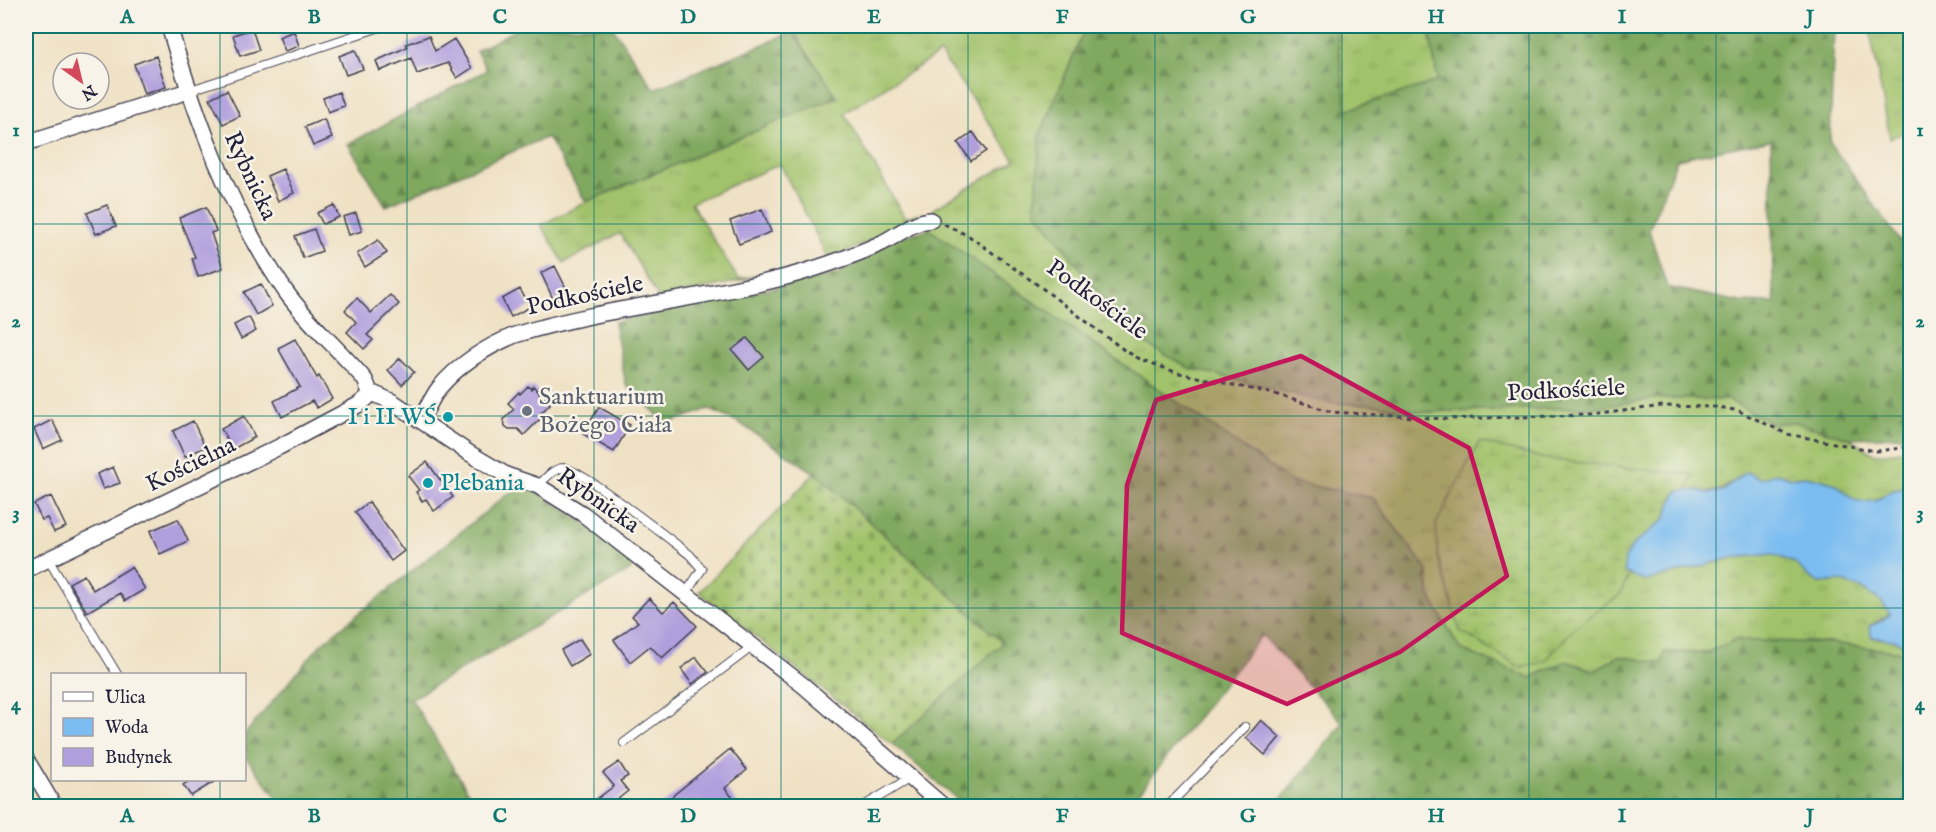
<svg xmlns="http://www.w3.org/2000/svg" width="1936" height="832" font-family="'IM FELL English',serif">
  <style>
    .grass { fill: url(#grass-tufts); stroke: #627253; stroke-width: 1.5 }
    .forest { fill: url(#forest-firs); stroke: #51654d; stroke-width: 1.5; fill-rule: evenodd }
    .wetland { fill: url(#wetland-marsh); stroke: #627253; stroke-width: 1.5 }
    .cemetery { fill: url(#cemetery-stones); stroke: #627253; stroke-width: 1.5 }
    .water { fill: #7cbdf1; stroke: #4f7096; stroke-width: 1.5 }
    .building { fill: #b09edd }
    .lines { fill: none; stroke-linecap: round; stroke-linejoin: round }
    .service-casing { stroke: #413f50; stroke-width: 10 }
    .minor-casing { stroke: #413f50; stroke-width: 18 }
    .path { stroke: #413f50; stroke-width: 3; stroke-dasharray: 4.5 4.5; stroke-linecap: butt }
    .service { stroke: #fff; stroke-width: 8 }
    .minor { stroke: #fff; stroke-width: 15 }
    .marked { fill: #c2185b; fill-opacity: 0.2; stroke: #c2185b; stroke-width: 4.5; stroke-linejoin: round }
    .grid { fill: none; stroke: #0f766e; stroke-width: 1.5; stroke-opacity: 0.55 }
    .worship-dot { fill: #6b7280; stroke: #f7f3e8; stroke-width: 2 }
    .culture-dot { fill: #0f9aa8; stroke: #f7f3e8; stroke-width: 2 }
    .labels { text-anchor: middle; dominant-baseline: central; stroke-width: 5; stroke-linejoin: round; paint-order: stroke }
    .street-label { font-size: 24px; fill: #22223b; stroke: #f7f3e8 }
    .worship-label { font-size: 24px; fill: #5b616d; stroke: #f7f3e8; text-anchor: start }
    .culture-label { font-size: 24px; fill: #0d838f; stroke: #f7f3e8; text-anchor: end }
    .neatline { fill: none; stroke: #0f766e; stroke-width: 2 }
    .grid-label { font-size: 20px; text-anchor: middle; font-weight: bold; fill: #0f766e }
  </style>
  <defs>
    <pattern id="grass-tufts" width="24" height="20" patternUnits="userSpaceOnUse" patternTransform="scale(1.5)"><rect width="24" height="20" fill="#a1c26b"/><path d="M3 7l-1-3M5 7V3M7 7l1-3M15 17l-1-3M17 17v-4M19 17l1-3" fill="none" stroke="#8aa65e"/></pattern>
    <pattern id="forest-firs" width="22" height="20" patternUnits="userSpaceOnUse" patternTransform="scale(1.5)"><rect width="22" height="20" fill="#80a85f"/><path d="M5 1l3.5 6h-7zM16 11l3.5 6h-7z" fill="#688850"/></pattern>
    <pattern id="wetland-marsh" width="20" height="14" patternUnits="userSpaceOnUse" patternTransform="scale(1.5)"><rect width="20" height="14" fill="#a1c26b"/><path d="M1 5h8M5 5V1M11 12h8M15 12V8" fill="none" stroke="#8aa65e"/></pattern>
    <pattern id="cemetery-stones" width="16" height="16" patternUnits="userSpaceOnUse" patternTransform="scale(1.5)"><rect width="16" height="16" fill="#a1c26b"/><path d="M2 7V4a2 2 0 0 1 4 0v3zM10 15v-3a2 2 0 0 1 4 0v3z" fill="#8aa65e"/></pattern>
  </defs>
  <rect width="100%" height="100%" fill="#f7f3e8"/>
  <filter id="ink" filterUnits="userSpaceOnUse"><feTurbulence type="fractalNoise" baseFrequency=".0167" numOctaves="2"/><feDisplacementMap in="SourceGraphic" scale="12" xChannelSelector="R" yChannelSelector="G"/><feConvolveMatrix kernelMatrix="1 2 1 2 8 2 1 2 1" color-interpolation-filters="sRGB"/></filter>
  <filter id="wash" filterUnits="userSpaceOnUse"><feTurbulence type="fractalNoise" baseFrequency=".008" numOctaves="4" result="noise"/><feDisplacementMap in="SourceGraphic" scale="24" xChannelSelector="R" yChannelSelector="G"/><feGaussianBlur stdDeviation="1.35" result="paint"/><feColorMatrix in="noise" values="0 0 0 0 0 0 0 0 0 0 0 0 0 0 0 0 0 1.4 0 .05"/><feComposite in="paint" operator="in"/></filter>
  <g filter="url(#wash)">
    <rect width="100%" height="100%" fill="#efe1c4"/>
    <!-- grass -->
    <path class="grass" d="M790 26H1086L1040 135 1271 388 1330 403 1367 404 1421 412 1601 407 1658 398 1729 400 1773 424 1794 422 1849 438 1874 454 1910 450V488L1893 490 1874 501 1863 502 1854 500 1836 484 1805 476 1791 478 1777 473 1760 480 1746 472C1727 487 1721 495 1695 490L1645 581 1731 558 1772 554 1795 563 1807 575 1819 583 1840 581 1861 588 1881 601 1890 614 1869 626 1872 637 1893 640 1910 647V656L1909 653 1831 643 1735 640 1706 653 1664 652 1663 663 1618 656 1595 671 1566 661 1530 678 1460 649 1429 594 1428 571 1373 498 1292 482 929 229 936 216 933 209 1015 160 940 53 844 113 905 218 919 213 911 221 829 260 780 164 691 203 738 279 787 270 659 299 620 233 564 263 541 225 586 202 836 97Z
      M1336 26H1428L1438 81 1347 110Z
      M1869 26H1910V131L1890 138Z"/>
    <!-- forest -->
    <path class="forest" d="M522 26H612L654 89 793 32 837 97 586 202 547 137 386 206 348 144 487 70 476 51Z
      M1086 26H1336L1347 110 1438 81 1428 26H1834L1830 143 1910 255V436L1849 438 1794 422 1773 424 1729 400 1658 398 1601 407 1421 412 1367 404 1330 403 1189 368 1133 337 1035 210 1040 135ZM1771 140 1773 289 1775 303 1740 302 1667 287 1649 230 1677 159Z
      M929 229 1292 482 1373 498 1428 571 1429 595 1460 649 1530 678 1566 661 1595 671 1618 656 1663 663 1664 652 1706 653 1735 640 1831 643 1909 653 1910 656V806H1275L1343 723 1262 635 1129 806H965L892 744 1002 643 815 473 738 422 708 409 667 424 626 385 614 322 838 274 896 238Z
      M519 485 536 490 638 560 629 571 411 699 477 806H283L245 756V734L321 644Z"/>
    <!-- wetland -->
    <path class="wetland" d="M1479 442 1546 459 1694 475 1669 524 1640 549 1620 595 1576 626 1544 662 1520 667 1460 631 1438 557 1436 524Z"/>
    <!-- cemetery -->
    <path class="cemetery" d="M815 473 1003 643 892 744 699 592Z"/>
    <!-- water -->
    <path class="water" d="M1746 472 1760 479 1777 473 1791 478 1805 476 1819 479 1836 484 1854 500 1863 502 1875 501 1893 490 1910 488V647L1893 640 1872 637 1869 626 1880 622 1890 614 1881 601 1861 588 1840 581 1819 583 1807 575 1795 563 1772 554 1731 558 1645 581 1624 572 1625 559 1633 545 1665 519 1670 505 1678 491 1695 490 1709 493 1723 491Z"/>
    <g id="blocks">
      <!-- building -->
      <path class="building" d="M252 29 259 50 240 56 233 35Z
        M294 31 299 46 285 51 279 37Z
        M429 36 435 51 454 39 472 68 457 78 448 63 417 74 411 58 380 71 376 61 407 47 406 44Z
        M355 50 363 69 346 75 339 56Z
        M156 56 166 87 144 94 134 64Z
        M227 90 240 116 223 124 210 98Z
        M339 92 344 106 328 112 323 98Z
        M324 119 332 138 313 146 305 127Z
        M973 132 986 151 971 161 958 143Z
        M283 169 294 193 278 201 267 176Z
        M107 205 116 226 96 234 87 213Z
        M334 205 339 217 323 224 317 213Z
        M206 207 216 231 211 233 223 268 198 277 192 258 195 257 179 218Z
        M762 209 771 232 739 244 730 221Z
        M356 213 362 231 349 235 343 217Z
        M314 229 322 251 303 258 295 236Z
        M378 240 387 253 365 267 357 254Z
        M555 266 569 294 554 301 541 273Z
        M261 284 272 306 256 315 244 292Z
        M520 289 530 307 511 317 502 299Z
        M390 295 399 304 367 335 373 340 364 349 347 332 356 322 345 310 357 298 371 313Z
        M249 317 256 331 241 339 234 325Z
        M747 338 764 357 749 370 732 350Z
        M295 339 317 378 319 376 332 399 317 408 312 401 282 417 274 401 300 387 278 348Z
        M400 358 414 372 402 385 388 370Z
        M528 386 531 389 533 386 550 404 540 414 543 416 524 435 518 429H509L505 426 504 419 514 409 508 403 519 392 520 394Z
        M599 407 630 425 614 452 583 434Z
        M244 416 255 437 233 449 221 429Z
        M52 420 62 440 43 449 34 429Z
        M193 421 205 447 185 457 173 431Z
        M427 462 453 497 434 511 426 499 422 501 416 492 419 490 408 476Z
        M113 467 120 483 103 489 97 474Z
        M51 496 66 527 54 532 47 518 42 520 34 504Z
        M369 502 404 551 391 561 355 512Z
        M178 519 188 541 160 554 150 531Z
        M131 567 145 589 125 601 120 593 87 612 69 583 84 575 93 590Z
        M649 598 663 612 674 602 697 626 662 658 650 646 630 662 614 640 638 622 632 616Z
        M580 639 590 654 570 666 561 650Z
        M696 657 708 672 692 684 681 669Z
        M1261 720 1280 737 1265 755 1246 738Z
        M730 749 747 770 725 788 740 807H659Z
        M619 762 628 776 620 781 628 791 608 807H603L597 799 614 786 603 773Z
        M191 780H217L191 796 183 785Z"/>
    </g>
  </g>
  <g filter="url(#ink)">
    <use href="#blocks" fill-opacity="0" stroke="#413f50" stroke-width="1.5"/>
    <g class="lines">
      <defs>
        <path id="service" d="M188 91 383 26
          M538 486C545 479 553 468 564 468 578 467 672 541 690 555L702 569 686 593
          M48 559 117 674
          M624 743 753 646
          M864 806 910 778
          M1168 806 1245 727"/>
        <path id="minor" d="M169 26C196 118 231 213 286 292 309 324 340 350 365 380L370 392
          M26 143 188 91
          M370 392 393 402 469 453 506 475 538 486 583 514 804 686 943 806
          M420 420C427 410 432 397 439 388 460 363 486 347 515 335 599 309 689 301 774 280 808 272 851 257 882 243 898 235 913 221 931 220
          M26 570 279 447 358 405 367 398 370 392
          M26 759 54 806"/>
      </defs>
      <!-- service casing -->
      <use href="#service" class="service-casing"/>
      <!-- minor casing -->
      <use href="#minor" class="minor-casing"/>
      <!-- path -->
      <path class="path" d="M944 224 969 236 1042 288 1124 350 1138 358 1175 372 1278 395 1332 412 1446 419 1591 415 1663 406 1719 407 1739 411 1787 434 1876 451 1910 447"/>
      <!-- service -->
      <use href="#service" class="service"/>
      <!-- minor -->
      <use href="#minor" class="minor"/>
    </g>
  </g>
  <!-- marked area -->
  <path class="marked" d="M1301 356 1469 448 1507 576 1400 652 1287 704 1122 633 1127 485 1156 400Z"/>
  <!-- grid -->
  <path class="grid" d="M220 26V674M407 26V806M594 26V806M781 26V806M968 26V806M1155 26V806M1342 26V806M1529 26V806M1716 26V806M26 224H1910M26 416H1910M26 608H1910M220 780V806"/>
  <!-- markers -->
  <circle class="worship-dot" cx="527" cy="411" r="6"/>
  <g class="culture-dot">
    <circle cx="448" cy="417" r="6"/>
    <circle cx="428" cy="483" r="6"/>
  </g>
  <g class="labels">
    <!-- street labels -->
    <g class="street-label">
      <text transform="translate(250 176) rotate(65)">Rybnicka</text>
      <text transform="translate(585 296) rotate(-12)">Podkościele</text>
      <text transform="translate(1097 300) rotate(36)">Podkościele</text>
      <text transform="translate(1566 391) rotate(-3)">Podkościele</text>
      <text transform="translate(191 465) rotate(-26)">Kościelna</text>
      <text transform="translate(598 501) rotate(35)">Rybnicka</text>
    </g>
    <!-- worship labels -->
    <g class="worship-label">
      <text x="539" y="397">Sanktuarium<tspan x="539" dy="28">Bożego Ciała</tspan></text>
    </g>
    <!-- culture labels -->
    <g class="culture-label">
      <text x="436" y="417">I i II WŚ</text>
      <text x="440" y="483" text-anchor="start">Plebania</text>
    </g>
  </g>
  <!-- margin -->
  <rect width="1936" height="832" fill="none" stroke="#f7f3e8" stroke-width="66"/>
  <!-- legend -->
  <rect x="51" y="673" width="195" height="108" fill="#f7f3e8" stroke="#a29fa3" stroke-width="1.5"/>
  <rect x="63" y="692" width="30" height="9" fill="#ffffff" stroke="#a29fa3" stroke-width="1.5"/>
  <text x="105" y="703" font-size="18" fill="#22223b">Ulica</text>
  <rect x="63" y="718" width="30" height="18" fill="#7cbdf1" stroke="#a29fa3" stroke-width="1.5"/>
  <text x="105" y="733" font-size="18" fill="#22223b">Woda</text>
  <rect x="63" y="748" width="30" height="18" fill="#b09edd" stroke="#a29fa3" stroke-width="1.5"/>
  <text x="105" y="763" font-size="18" fill="#22223b">Budynek</text>
  <!-- north arrow -->
  <g transform="translate(81 81) rotate(146)"><circle r="28" fill="#f7f3e8" stroke="#a29fa3" stroke-width="1.5"/>
  <path d="M0-4.5L10 22L0 15L-10 22Z" fill="#d1495b"/>
  <text y="-9" font-size="16" font-weight="bold" text-anchor="middle" fill="#22223b">N</text>
  </g>
  <rect x="33" y="33" width="1870" height="766" class="neatline"/>
  <g class="grid-label">
    <text x="127" y="23">A</text>
    <text x="314" y="23">B</text>
    <text x="500" y="23">C</text>
    <text x="688" y="23">D</text>
    <text x="874" y="23">E</text>
    <text x="1062" y="23">F</text>
    <text x="1248" y="23">G</text>
    <text x="1436" y="23">H</text>
    <text x="1622" y="23">I</text>
    <text x="1810" y="23">J</text>
    <text x="16" y="136">1</text>
    <text x="1920" y="136">1</text>
    <text x="16" y="327">2</text>
    <text x="1920" y="327">2</text>
    <text x="16" y="519">3</text>
    <text x="1920" y="519">3</text>
    <text x="16" y="710">4</text>
    <text x="1920" y="710">4</text>
    <text x="127" y="822">A</text>
    <text x="314" y="822">B</text>
    <text x="500" y="822">C</text>
    <text x="688" y="822">D</text>
    <text x="874" y="822">E</text>
    <text x="1062" y="822">F</text>
    <text x="1248" y="822">G</text>
    <text x="1436" y="822">H</text>
    <text x="1622" y="822">I</text>
    <text x="1810" y="822">J</text>
  </g>
</svg>
